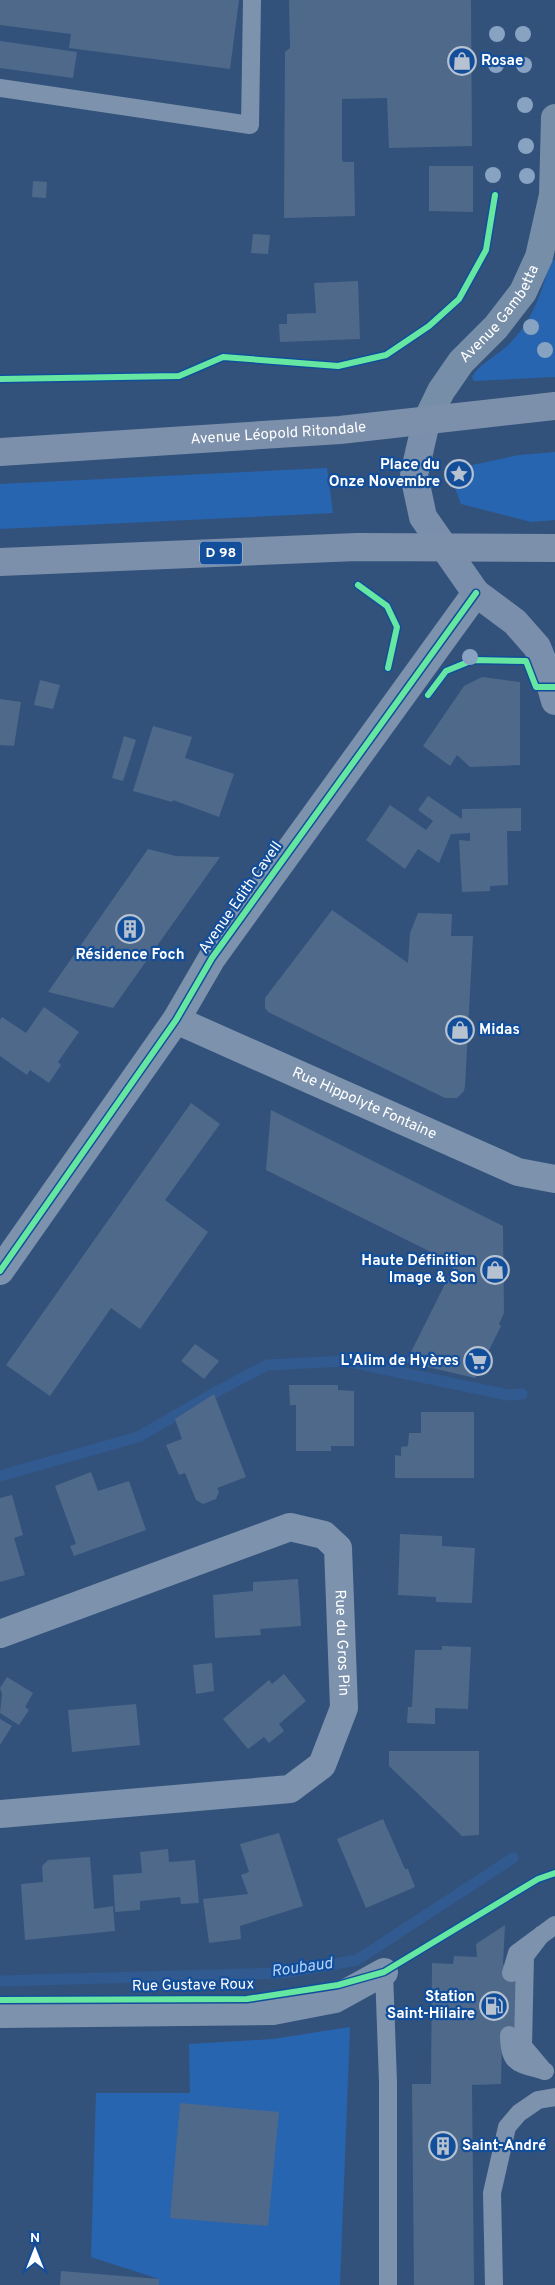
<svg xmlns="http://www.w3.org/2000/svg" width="555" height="2285" font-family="Overpass,sans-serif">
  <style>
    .green { fill: #2865b0 }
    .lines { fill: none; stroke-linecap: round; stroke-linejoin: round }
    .stream { stroke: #315a91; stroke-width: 11 }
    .building { fill: #4f698a }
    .service { stroke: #7c92ad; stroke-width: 18 }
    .minor { stroke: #7c92ad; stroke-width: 28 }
    .secondary { stroke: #778ea9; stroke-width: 28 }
    .primary { stroke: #7a8fab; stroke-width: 28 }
    .trunk { stroke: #7c90ab; stroke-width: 28 }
    .cycleway-casing { stroke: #134e9a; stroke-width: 9 }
    .cycleway { stroke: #66e7a1; stroke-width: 6 }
    .tree { fill: #88a2c2 }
    .labels { text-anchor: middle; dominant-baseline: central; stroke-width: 4.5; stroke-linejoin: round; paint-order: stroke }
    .shield { fill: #134e9a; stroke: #b8cae1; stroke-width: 1 }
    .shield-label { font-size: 14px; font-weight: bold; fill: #fff }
    .poi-label { font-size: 15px; font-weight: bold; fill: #fff; stroke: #134e9a; text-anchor: end }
    .street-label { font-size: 15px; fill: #fff; stroke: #134e9a }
    .water-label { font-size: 16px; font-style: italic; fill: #b3d3fa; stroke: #134e9a }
  </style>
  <rect width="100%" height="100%" fill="#32527b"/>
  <!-- green -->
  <path class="green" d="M555 260V377L474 381 472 377C479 364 495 357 506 347 531 324 542 294 550 261Z
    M555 452V520L531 522 461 504 453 483 463 467 519 455Z
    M327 468 333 513 0 529V484Z
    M350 2027 340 2285H159V2279L91 2257 96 2093H190L189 2044 273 2039Z"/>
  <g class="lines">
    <!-- stream -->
    <path class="stream" d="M0 1476 138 1437 216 1392 267 1365 345 1361 508 1395 522 1394
      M0 1981 283 1973 357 1960 513 1858"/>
  </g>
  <!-- building -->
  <path class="building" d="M0 0H239L230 69 69 48 71 34 0 25Z
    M289 0H471L472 146 389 148 387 98 342 99V159L343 162H354L355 216 284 218 285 52 290 48Z
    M0 41 77 52 73 78 0 68Z
    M429 166H473V212L429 211Z
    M33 181 47 182 46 198 32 197Z
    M253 234 270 235 268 254 251 253Z
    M358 281 360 339 280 342 279 324H287V314L316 313 314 283Z
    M482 677 520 682V765L470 767 457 755 450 766 423 746 464 686Z
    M40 680 60 685 53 709 34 705Z
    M0 699 21 702 14 746 0 745Z
    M153 726 192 737 185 758 234 774 219 817 173 800 172 802 133 791Z
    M124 736 136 740 123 781 112 778Z
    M428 796 462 819V809L521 808V831H507L508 885 490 886V891L462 892 459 840 470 841V833L451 834 439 863 418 849 405 869 366 840 390 805 426 830 433 821 418 810Z
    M148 849 176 856 220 857 113 1008 48 992Z
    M332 910 408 963 410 933 418 913 452 914 451 936H473L465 1086 464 1091 457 1098H445L268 1012 265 1008V998Z
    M44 1007 79 1032 58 1062 61 1065 49 1083 30 1070 27 1075 0 1056V1020L2 1017 26 1033Z
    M191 1103 220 1124 165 1200 208 1232 140 1329 111 1308 50 1396 6 1365Z
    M271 1110 503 1226 504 1313 499 1324 501 1326 475 1378 406 1362 455 1264 266 1170Z
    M195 1344 219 1361 204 1379 181 1361Z
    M289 1385H338V1390L354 1391V1446H331V1451H296V1405H290Z
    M214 1394 246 1477 217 1488 219 1492 216 1499 203 1504 196 1500 185 1473 179 1475 166 1445 182 1439 175 1419Z
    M421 1412H474V1478H395V1455L401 1456V1447L408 1446 409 1433H421Z
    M91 1472 98 1491 129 1481 146 1530 74 1556 70 1546 76 1544 55 1486Z
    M12 1495 23 1535 14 1538 25 1575 0 1582V1498Z
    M400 1534 442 1536V1546L475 1548 472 1603 436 1602V1597L398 1595Z
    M298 1579 301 1626 260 1629 261 1635 215 1638 213 1595 253 1591V1582Z
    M442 1646 471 1647 468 1709 435 1708V1724L407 1723 408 1707H412L415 1650H442Z
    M212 1663 214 1691 196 1694 193 1665Z
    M284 1674 306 1701 279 1724 284 1731 269 1743 264 1737 248 1749 223 1719 269 1680 272 1684Z
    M7 1677 33 1693 25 1707 29 1710 19 1725 0 1713 2 1694 0 1688Z
    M136 1704 140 1745 72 1752 68 1710Z
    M0 1719 12 1726 0 1745Z
    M389 1751H479V1835L462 1836 389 1766Z
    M383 1819 405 1869H408L415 1887 366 1908 337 1839Z
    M279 1833 303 1906 240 1926 241 1939 209 1943 203 1899 248 1894 241 1875 249 1872 240 1844Z
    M168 1849 169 1862 195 1860 199 1903 181 1904 180 1897 140 1901V1910L115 1912 113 1875 142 1873 140 1852Z
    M90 1857 94 1909 113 1906 115 1931 25 1940 21 1884 43 1882 42 1866 48 1860Z
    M505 1925 503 1964 519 1983 518 2026 502 2042 501 2084 472 2085 474 2285H414L412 2084H431L432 1963 453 1964 454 1956 477 1957 476 1944Z
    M180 2103 279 2112 268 2226 170 2218Z
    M61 2271 159 2279V2285H60Z"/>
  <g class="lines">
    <!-- service -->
    <path class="service" d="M0 88 250 125 252 0
      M541 1935 525 1956 523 2046 544 2071
      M384 1972 388 2082V2285
      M511 1973 517 1953 555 1925
      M509 2035C509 2066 519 2063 545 2071
      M494 2285 492 2193 507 2127 519 2113 538 2100 555 2097"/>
    <!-- minor -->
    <g class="minor">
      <path id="s1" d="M176 1020 518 1172 555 1179"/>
      <path d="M0 1271 176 1020 212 958 476 593"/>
      <path id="s2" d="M0 1634 290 1527 324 1535 338 1548 344 1708 322 1765 290 1789 0 1814"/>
      <path d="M0 2014 273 2011 335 1999 384 1972"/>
    </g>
    <!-- secondary -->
    <path class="secondary" id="s3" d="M426 422 441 391 461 362 496 327 523 292 539 257 553 195 555 118"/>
    <!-- primary -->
    <path class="primary" d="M426 422 414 475 423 517 476 593 515 622 537 647 546 669 555 701"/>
    <!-- trunk -->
    <g class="trunk">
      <path id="s4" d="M0 452 340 430 555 406"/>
      <path d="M0 562 357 547 555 548"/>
    </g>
    <defs>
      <path id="cycleway" d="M0 379 179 376 223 357 338 366 386 355 429 326 459 299 486 250 495 195
        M358 585 387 606 397 627 388 668
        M428 695 446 671 473 660 526 661 536 687H555
        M0 1271 176 1020 212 958 476 593
        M0 2000 247 1999 338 1985 384 1972 538 1879 555 1873"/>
    </defs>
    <!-- cycleway casing -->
    <use href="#cycleway" class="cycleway-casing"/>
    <!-- cycleway -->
    <use href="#cycleway" class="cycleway"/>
  </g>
  <!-- trees -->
  <g class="tree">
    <circle cx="497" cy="34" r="8"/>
    <circle cx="523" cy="34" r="8"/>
    <circle cx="496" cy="65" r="8"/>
    <circle cx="524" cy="65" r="8"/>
    <circle cx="525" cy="105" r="8"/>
    <circle cx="526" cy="146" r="8"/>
    <circle cx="493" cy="175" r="8"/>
    <circle cx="527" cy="176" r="8"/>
    <circle cx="531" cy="327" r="8"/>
    <circle cx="545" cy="350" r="8"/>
    <circle cx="470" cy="657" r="8"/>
  </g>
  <!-- icons -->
  <defs>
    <symbol id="shop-ring" viewBox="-11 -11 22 22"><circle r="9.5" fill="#134e9a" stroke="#b7c2d1" stroke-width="1.5"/><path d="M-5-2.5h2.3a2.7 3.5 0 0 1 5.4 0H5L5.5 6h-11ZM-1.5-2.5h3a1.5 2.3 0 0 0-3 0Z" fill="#b7c2d1"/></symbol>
    <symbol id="sight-ring" viewBox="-11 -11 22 22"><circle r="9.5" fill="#134e9a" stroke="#b7c2d1" stroke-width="1.5"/><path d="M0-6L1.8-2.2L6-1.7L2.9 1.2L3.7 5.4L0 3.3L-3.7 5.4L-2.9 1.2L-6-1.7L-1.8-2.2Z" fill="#b7c2d1"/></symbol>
    <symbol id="building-ring" viewBox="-11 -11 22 22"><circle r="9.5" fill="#134e9a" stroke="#b7c2d1" stroke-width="1.5"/><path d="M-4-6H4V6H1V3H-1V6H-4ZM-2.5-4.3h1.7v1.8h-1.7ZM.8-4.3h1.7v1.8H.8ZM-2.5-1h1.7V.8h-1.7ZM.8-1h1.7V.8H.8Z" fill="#b7c2d1"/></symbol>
    <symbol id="supermarket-ring" viewBox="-11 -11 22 22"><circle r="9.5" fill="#134e9a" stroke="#b7c2d1" stroke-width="1.5"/><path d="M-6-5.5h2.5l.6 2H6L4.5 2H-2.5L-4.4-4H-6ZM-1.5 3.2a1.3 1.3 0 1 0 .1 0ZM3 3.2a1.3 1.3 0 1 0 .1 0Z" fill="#b7c2d1"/></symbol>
    <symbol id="fuel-ring" viewBox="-11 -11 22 22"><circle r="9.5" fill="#134e9a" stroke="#b7c2d1" stroke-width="1.5"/><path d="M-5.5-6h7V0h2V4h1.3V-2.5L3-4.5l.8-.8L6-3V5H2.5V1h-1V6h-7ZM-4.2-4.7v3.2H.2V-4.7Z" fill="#b7c2d1"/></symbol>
  </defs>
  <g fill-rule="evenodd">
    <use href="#shop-ring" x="446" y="45" width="32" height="32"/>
    <use href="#sight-ring" x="443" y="458" width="32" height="32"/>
    <use href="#building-ring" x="114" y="913" width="32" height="32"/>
    <use href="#shop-ring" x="444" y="1014" width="32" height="32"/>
    <use href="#shop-ring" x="479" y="1254" width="32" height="32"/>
    <use href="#supermarket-ring" x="462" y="1345" width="32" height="32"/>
    <use href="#fuel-ring" x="478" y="1990" width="32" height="32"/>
    <use href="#building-ring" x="427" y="2130" width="32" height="32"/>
  </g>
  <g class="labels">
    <!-- shield labels -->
    <rect class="shield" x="200" y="541.5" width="42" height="23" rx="4"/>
    <g class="shield-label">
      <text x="221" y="553">D 98</text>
    </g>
    <!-- poi labels -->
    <g class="poi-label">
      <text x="481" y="61" text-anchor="start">Rosae</text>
      <text x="440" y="465">Place du<tspan x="440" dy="17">Onze Novembre</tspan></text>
      <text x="130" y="955" text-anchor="middle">Résidence Foch</text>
      <text x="479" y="1030" text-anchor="start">Midas</text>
      <text x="476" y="1261">Haute Définition<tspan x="476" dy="17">Image &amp; Son</tspan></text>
      <text x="459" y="1361">L'Alim de Hyères</text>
      <text x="475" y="1997">Station<tspan x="475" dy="17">Saint-Hilaire</tspan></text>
      <text x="462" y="2146" text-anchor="start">Saint-André</text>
    </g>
    <!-- street labels -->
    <g class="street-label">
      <text stroke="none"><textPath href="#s3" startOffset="132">Avenue Gambetta</textPath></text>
      <text stroke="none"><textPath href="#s4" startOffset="279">Avenue Léopold Ritondale</textPath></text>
      <text transform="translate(241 898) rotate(-55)">Avenue Edith Cavell</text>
      <text stroke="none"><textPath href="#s1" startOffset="206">Rue Hippolyte Fontaine</textPath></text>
      <text stroke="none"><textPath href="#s2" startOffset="458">Rue du Gros Pin</textPath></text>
      <text transform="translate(193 1986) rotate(-1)">Rue Gustave Roux</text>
    </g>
    <!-- water labels -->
    <g class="water-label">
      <text transform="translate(302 1968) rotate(-8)">Roubaud</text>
    </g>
  </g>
  <!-- north arrow -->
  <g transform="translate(35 2250)" stroke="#134e9a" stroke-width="4" paint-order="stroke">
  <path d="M0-4L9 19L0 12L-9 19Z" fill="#ffffff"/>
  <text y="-8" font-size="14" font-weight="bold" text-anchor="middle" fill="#ffffff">N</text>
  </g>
</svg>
